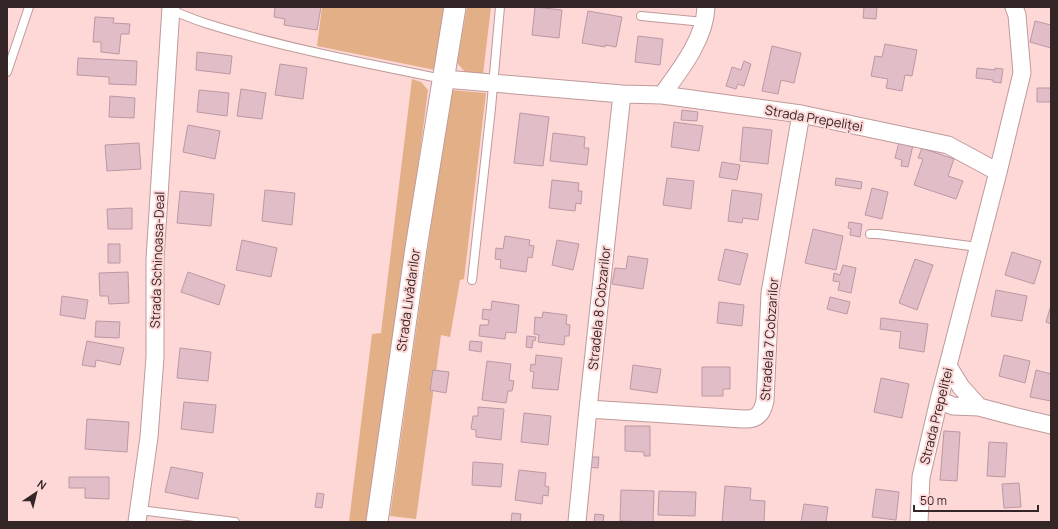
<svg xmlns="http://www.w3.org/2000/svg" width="1058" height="529" font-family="Manrope,sans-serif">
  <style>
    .green { fill: #e2af86 }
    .building { fill: #e1bdc8; stroke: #bb98a3 }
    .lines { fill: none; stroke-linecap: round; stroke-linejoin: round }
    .service-casing { stroke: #bf9a9a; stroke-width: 10 }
    .minor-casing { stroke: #bf9a9a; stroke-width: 19 }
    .tertiary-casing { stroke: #bf9a9a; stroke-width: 23 }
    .service { stroke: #fff; stroke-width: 8 }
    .minor { stroke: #fff; stroke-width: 17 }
    .tertiary { stroke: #fff; stroke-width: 21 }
    .labels { text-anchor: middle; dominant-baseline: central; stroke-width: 4; stroke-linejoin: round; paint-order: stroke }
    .street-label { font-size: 13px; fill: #342526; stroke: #fed7d7 }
  </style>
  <rect width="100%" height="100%" fill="#fed7d7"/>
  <!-- green -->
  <path class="green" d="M322 7H446L435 70 317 46Z
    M467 7H491L483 74H467L457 63Z
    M412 79 421 82 428 90 383 438 369 522H349L372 334 381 333Z
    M450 90 486 93 464 279 460 280 450 337 441 335 416 519 390 516Z"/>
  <!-- building -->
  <path class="building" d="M275 7H321L317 30 284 25 285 19 274 17Z
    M535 7 562 10 559 38 532 35Z
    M864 7H877L876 19 863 18Z
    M588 11 622 17 616 47 605 45V47L582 43Z
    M95 17 114 18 113 23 130 24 129 34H121L119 54 101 52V42H93Z
    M1035 21 1051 25V48L1030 42Z
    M638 36 663 39 660 65 635 62Z
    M885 44 917 50 912 76 905 75 902 91 886 88 888 79 871 76 875 56 882 57Z
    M772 46 801 53 794 83 781 80 778 94 762 91Z
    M197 52 232 56 230 74 196 70Z
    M78 58 137 61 136 85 109 84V77L77 75Z
    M744 61 751 64 744 86 738 84 736 89 726 86 732 67 741 70Z
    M280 64 307 68 303 99 275 95Z
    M977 68 995 70V68L1003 69 1001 83 993 82V80L976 78Z
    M1037 88H1051V102H1037Z
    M241 89 266 93 262 119 237 116Z
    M199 90 229 93 227 116 197 112Z
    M110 96 135 98 134 118 109 117Z
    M682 110 698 112 697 121 681 120Z
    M520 113 549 117 543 166 514 163Z
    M674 122 703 126 699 151 671 147Z
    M188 125 220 131 215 159 183 152Z
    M743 127 772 130 768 164 740 161Z
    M553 133 585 137 584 148H589L587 165 550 161Z
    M899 142 913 145 908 167 901 166 902 160 895 158Z
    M139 143 141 169 107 171 105 145Z
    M922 148 954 159 948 176 963 181 956 199 914 185 923 159 918 158Z
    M722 162 740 165 737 180 719 177Z
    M667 178 694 181 691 209 663 205Z
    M836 178 862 182 861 189 835 185Z
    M552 180 579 183 578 191H582L581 204 576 203 575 211 549 208Z
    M872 188 888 192 882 219 865 215Z
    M265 190 295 193 292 225 262 221Z
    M732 190 762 194 758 220 743 218 742 223 728 221Z
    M180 191 214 194 211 226 177 223Z
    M132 208V229H108L107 209Z
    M849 222 862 224 860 237 850 235 851 229 848 228Z
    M813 229 843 236 836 270 805 263Z
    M505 236 530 240 529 245 534 246 532 258 528 257 526 272 500 268 501 260 495 259 496 248 503 249Z
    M242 240 277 248 271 277 236 270Z
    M557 240 579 244 573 270 552 265Z
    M108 244H120V263H108Z
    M725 249 748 254 740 285 718 280Z
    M1012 252 1041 261 1034 284 1005 275Z
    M628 256 648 259 643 289 612 284 615 268 626 269Z
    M915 259 933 265 917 310 899 303Z
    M843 265 856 268 851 293 838 290 840 282 833 281 834 273 840 275Z
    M128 272 129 303 109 304 108 296H100L99 273Z
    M188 272 225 285 219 305 181 292Z
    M996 290 1027 296 1022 321 991 316Z
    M62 296 88 300 85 319 60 315Z
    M830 297 850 302 847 314 827 309Z
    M492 301 519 305 516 333 506 332 505 339 479 336 480 325H488L489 320 482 319 483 309 491 310Z
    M719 302 744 305 742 326 717 323Z
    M1051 305V324L1046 322Z
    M543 312 567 315 566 324 570 325 569 336H565L564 345 538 342 539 335 534 334 535 317 542 318Z
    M881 318 928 324 924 352 899 348 901 332 880 329Z
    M96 321 120 322 119 338 95 337Z
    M527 336 536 337 535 341 533 340 532 348 526 347Z
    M87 341 124 348 120 365 96 360 95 367 82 365Z
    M470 341 482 342 481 352 469 350Z
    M180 348 211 352 208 381 177 378Z
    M536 355 562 358 558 390 532 388 534 372 530 371 531 364 535 365Z
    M1004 355 1030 361 1025 383 999 376Z
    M487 361 511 364 509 380 514 381 512 391H508L506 403 482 400Z
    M633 365 661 369 657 393 630 389Z
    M702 367H730V389H723V396H702Z
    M433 370 449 372 446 393 430 390Z
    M1036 370 1051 374V401L1030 397Z
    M881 378 909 384 902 418 874 412Z
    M184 402 216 405 213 433 181 429Z
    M478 407 504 409 501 440 476 437V430L471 429 473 416H478Z
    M524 413 551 416 548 445 521 442Z
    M87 419 129 422 127 452 85 449Z
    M625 426H650V456H644V452L625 451Z
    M944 431 960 432 957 481 940 480Z
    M989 442 1007 443 1005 477 987 476Z
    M586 457H599L598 468 585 467Z
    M473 462 503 464 501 487 472 485Z
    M171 467 203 473 198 499 165 492Z
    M519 470 546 473 545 486 549 487 548 496 543 495 542 504 515 500Z
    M69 477H109V499L85 498V488H69Z
    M1019 483 1021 507 1004 508 1002 484Z
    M725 486 751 488 750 500 765 501 764 522H722Z
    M876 489 899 492 896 520 872 517Z
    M621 490 654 491 653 522 620 521Z
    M659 491 696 492 695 516 658 515Z
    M317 493 324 494 322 508 315 507Z
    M804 504 828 507 826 522H801Z
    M512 513 521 514 520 522H511Z
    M595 514 604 515 603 522H594Z"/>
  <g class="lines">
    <defs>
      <path id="service" d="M171 10C183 15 195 20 208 24 285 48 364 63 443 79
        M641 16 704 22
        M7 72 29 7
        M870 234H878L978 247
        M472 280 491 108 500 7
        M140 510 235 522"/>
      <path id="minor" d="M444 79 622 94 662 95 801 114 948 145 998 172
        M662 95C680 70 705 39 706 7
        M948 366 961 387 979 407
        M939 400 953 406 979 407 1013 416 1051 425
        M588 409 743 419C757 420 762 414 765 401L770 293 801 114
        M137 522 149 437 155 357V259L171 7
        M577 522 588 409 622 94
        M919 522 921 477 939 400 998 172 1022 73 1017 15 1014 7"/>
      <path id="tertiary" d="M377 522 416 248 455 7"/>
    </defs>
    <!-- service casing -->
    <use href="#service" class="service-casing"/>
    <!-- minor casing -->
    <use href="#minor" class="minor-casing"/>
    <!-- tertiary casing -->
    <use href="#tertiary" class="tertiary-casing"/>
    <!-- service -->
    <use href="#service" class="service"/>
    <!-- minor -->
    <use href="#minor" class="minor"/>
    <!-- tertiary -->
    <use href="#tertiary" class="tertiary"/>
  </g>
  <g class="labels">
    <!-- street labels -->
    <g class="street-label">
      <text transform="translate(814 118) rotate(10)">Strada Prepeliței</text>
      <text transform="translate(157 260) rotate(-88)">Strada Schinoasa-Deal</text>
      <text transform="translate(408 300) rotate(-82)">Strada Livădarilor</text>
      <text transform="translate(599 308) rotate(-84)">Stradela 8 Cobzarilor</text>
      <text transform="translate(769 339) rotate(-86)">Stradela 7 Cobzarilor</text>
      <text transform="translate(936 416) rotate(-76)">Strada Prepeliței</text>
    </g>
  </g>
  <!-- border -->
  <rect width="1058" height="529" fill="none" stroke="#342526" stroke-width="16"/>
  <!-- north arrow -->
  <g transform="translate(36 493) rotate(35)" stroke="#fed7d7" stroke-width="3" paint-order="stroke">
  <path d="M0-3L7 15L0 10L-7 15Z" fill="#342526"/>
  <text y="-6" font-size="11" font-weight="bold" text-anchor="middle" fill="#342526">N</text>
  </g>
  <!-- scale -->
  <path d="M914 505v6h124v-6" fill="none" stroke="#342526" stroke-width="2"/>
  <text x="920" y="505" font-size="12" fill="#342526" stroke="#fed7d7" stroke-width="3" paint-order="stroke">50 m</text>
</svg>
